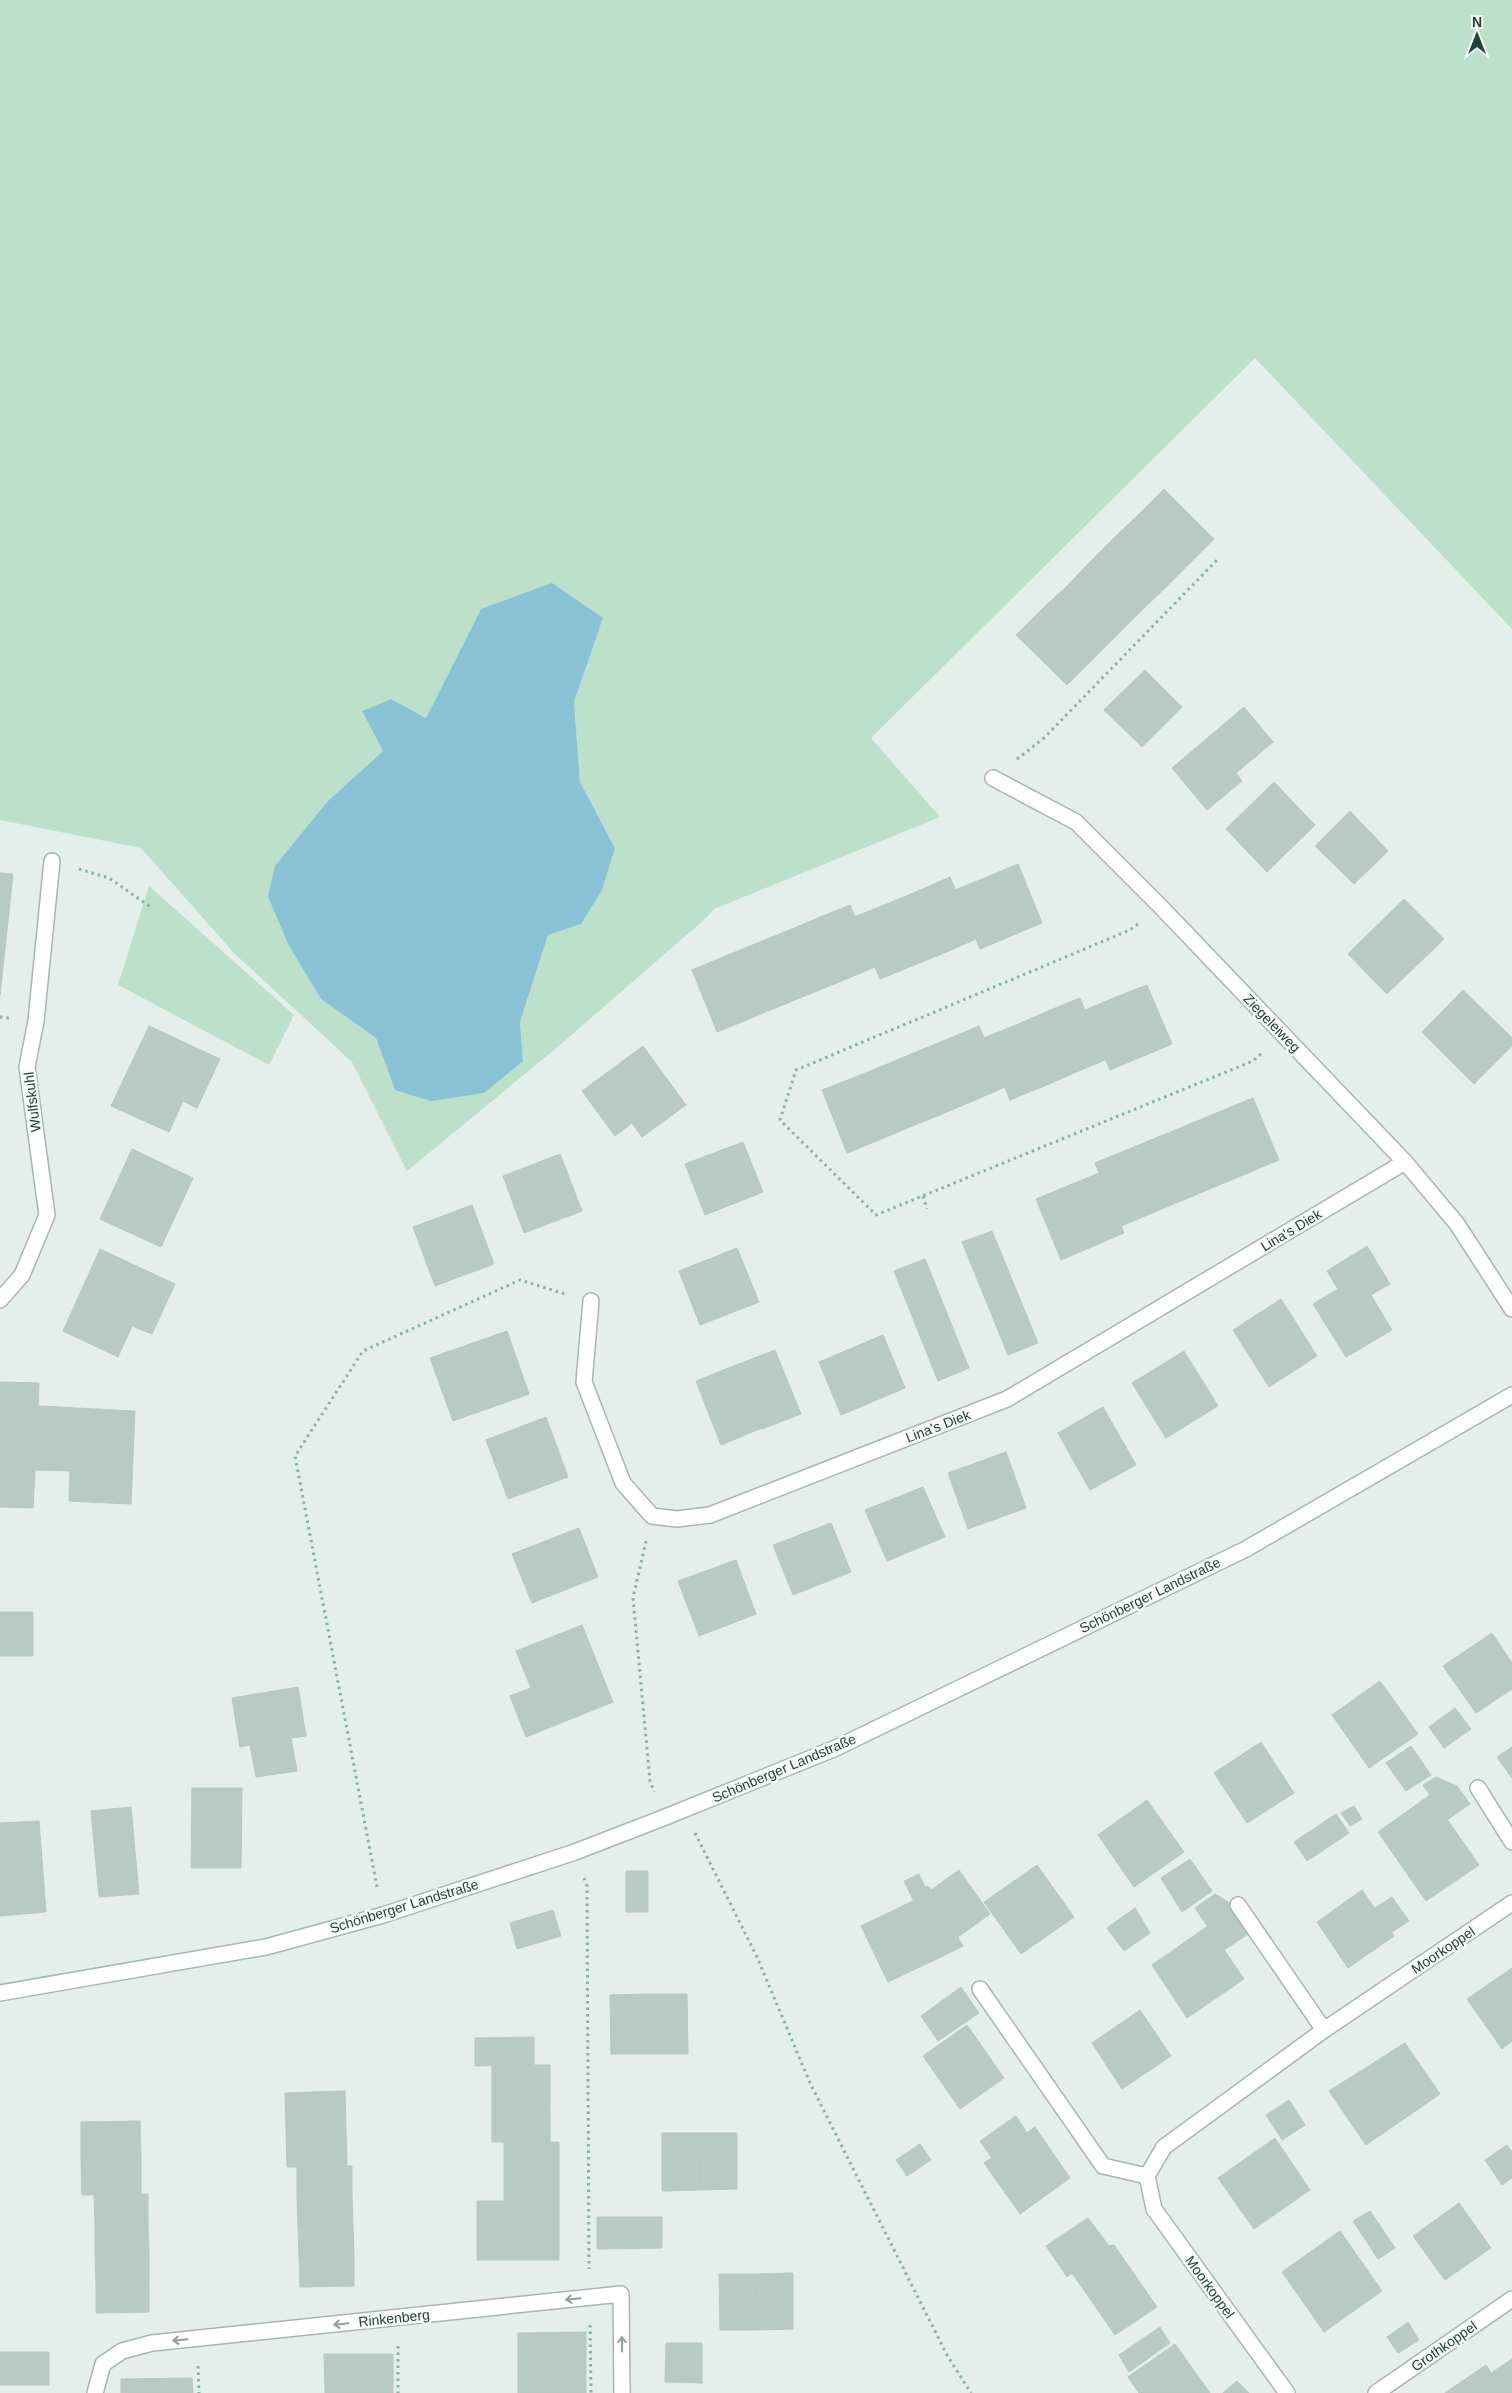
<svg xmlns="http://www.w3.org/2000/svg" width="1512" height="2393" font-family="Arial,sans-serif">
  <style>
    .green { fill: #bce0c9; fill-rule: evenodd }
    .water { fill: #8ac2d5 }
    .building { fill: #b9c9c4; stroke: #b6c8c2 }
    .lines { fill: none; stroke-linecap: round; stroke-linejoin: round }
    .service-casing { stroke: #a6b7b2; stroke-width: 18 }
    .minor-casing { stroke: #a6b7b2; stroke-width: 18 }
    .secondary-casing { stroke: #a2bab4; stroke-width: 18 }
    .path { stroke: #83b3a8; stroke-width: 3; stroke-dasharray: 2.5 4; stroke-linecap: butt }
    .service { stroke: #fff; stroke-width: 15 }
    .minor { stroke: #fff; stroke-width: 15 }
    .secondary { stroke: #fff; stroke-width: 15 }
    .oneway { stroke: #90a09d }
    .labels { text-anchor: middle; dominant-baseline: central; stroke-width: 5; stroke-linejoin: round; paint-order: stroke }
    .street-label { font-size: 14px; fill: #22413b; stroke: #f5faf8 }
  </style>
  <rect width="100%" height="100%" fill="#e4eeea"/>
  <!-- green -->
  <path class="green" d="M0 0H1512V629L1255 358 871 738 940 817 714 909 706 918 560 1045 407 1171 352 1062 234 953 141 848 0 820ZM481 609 603 618 574 702 580 782 615 848 581 924 548 935 520 1022 523 1061 395 1090 376 1038 321 999 289 946 268 897 328 801 383 751 362 711 391 699 426 718Z
    M149 886 294 1015 269 1065 118 985Z"/>
  <!-- water -->
  <path class="water" d="M552 583 603 618 574 702 580 782 615 848 602 890 581 924 548 935 520 1022 523 1061 484 1093 431 1101 395 1090 376 1038 321 999 289 946 268 897 275 866 328 801 383 751 362 711 391 699 426 718 481 609Z"/>
  <!-- building -->
  <path class="building" d="M1164 489 1214 539 1189 564 1139 514Z
    M1139 514 1189 564 1165 588 1115 537Z
    M1115 537 1165 588 1140 612 1090 562Z
    M1090 562 1140 612 1116 636 1066 587Z
    M1066 587 1116 636 1091 661 1041 610Z
    M1041 610 1091 661 1067 685 1016 635Z
    M1145 670 1182 707 1142 747 1104 710Z
    M1244 707 1273 742 1236 773 1242 781 1207 810 1172 768Z
    M1274 782 1315 825 1267 872 1226 829Z
    M1350 811 1388 851 1354 884 1315 846Z
    M1018 864 1042 923 1011 936 987 877Z
    M0 873 13 874 0 995Z
    M950 877 976 939 944 953 918 891Z
    M987 877 1011 936 980 949 955 890Z
    M918 891 944 953 912 966 887 904Z
    M1404 899 1444 939 1387 994 1348 954Z
    M887 904 912 966 880 979 854 917Z
    M850 905 875 967 844 980 818 918Z
    M818 918 844 980 812 993 787 931Z
    M787 931 812 993 780 1006 755 944Z
    M755 944 780 1006 749 1019 723 957Z
    M723 957 749 1019 717 1032 692 970Z
    M1147 985 1172 1044 1141 1057 1116 997Z
    M1463 990 1512 1038V1046L1474 1084 1422 1032Z
    M1116 997 1141 1057 1110 1070 1085 1010Z
    M1080 998 1105 1060 1074 1073 1048 1011Z
    M1048 1011 1074 1073 1042 1087 1016 1025Z
    M1016 1025 1042 1087 1010 1100 984 1038Z
    M149 1026 220 1059 197 1108 183 1101 169 1132 111 1106Z
    M979 1026 1005 1087 973 1101 948 1039Z
    M948 1039 973 1101 942 1114 916 1052Z
    M643 1046 686 1105 642 1137 632 1123 615 1136 582 1091Z
    M916 1052 942 1114 910 1127 885 1065Z
    M885 1065 910 1127 879 1140 853 1078Z
    M853 1078 879 1140 847 1153 822 1090Z
    M1253 1098 1279 1160 1121 1226 1095 1163Z
    M743 1142 763 1192 705 1215 685 1164Z
    M132 1149 193 1178 161 1247 100 1219Z
    M560 1154 582 1211 524 1233 503 1176Z
    M1099 1173 1124 1233 1061 1260 1036 1199Z
    M472 1205 494 1264 435 1286 413 1227Z
    M992 1231 1038 1343 1008 1355 962 1242Z
    M1367 1246 1390 1284 1371 1295 1392 1330 1346 1357 1313 1304 1338 1289 1327 1271Z
    M737 1248 759 1302 700 1325 679 1271Z
    M100 1249 175 1284 152 1334 132 1326 118 1357 63 1331Z
    M925 1259 969 1368 938 1381 894 1271Z
    M1281 1299 1317 1356 1269 1387 1233 1330Z
    M507 1331 529 1394 453 1421 430 1358Z
    M883 1335 905 1388 841 1415 819 1362Z
    M775 1350 801 1414 762 1429 736 1365Z
    M1184 1351 1218 1406 1166 1438 1132 1383Z
    M736 1365 762 1428 721 1445 696 1381Z
    M0 1382 39 1383 38 1406 135 1411 131 1504 69 1501 70 1471 35 1470 33 1508 0 1507Z
    M1103 1407 1136 1465 1090 1490 1058 1433Z
    M546 1417 568 1477 508 1499 486 1440Z
    M1006 1452 1026 1508 968 1529 948 1473Z
    M923 1487 945 1537 887 1561 865 1510Z
    M831 1523 851 1572 793 1595 773 1545Z
    M579 1528 598 1577 532 1603 512 1554Z
    M736 1560 756 1614 699 1636 678 1581Z
    M0 1612H33V1656H0Z
    M582 1625 613 1702 526 1737 510 1696 531 1688 516 1651Z
    M1492 1633 1512 1663V1689L1476 1713 1443 1666Z
    M1380 1681 1418 1734 1369 1768 1332 1715Z
    M298 1687 306 1736 291 1738 297 1771 256 1777 250 1745 240 1747 232 1698Z
    M1455 1708 1471 1729 1444 1748 1429 1727Z
    M1261 1742 1294 1793 1247 1823 1214 1773Z
    M1411 1746 1431 1775 1406 1791 1386 1763Z
    M1512 1747V1778L1497 1757Z
    M1436 1777 1457 1786 1470 1804 1447 1820 1423 1785Z
    M192 1788H242L241 1868H191Z
    M1430 1795 1479 1865 1426 1901 1378 1832Z
    M1147 1800 1184 1852 1134 1887 1098 1835Z
    M1354 1806 1362 1819 1350 1826 1341 1813Z
    M131 1807 139 1894 99 1897 91 1811Z
    M1336 1814 1349 1833 1307 1861 1294 1842Z
    M39 1821 46 1912 0 1916V1823Z
    M1190 1859 1212 1891 1182 1912 1161 1878Z
    M1037 1865 1074 1917 1021 1954 984 1902Z
    M959 1870 990 1914 958 1937 931 1890Z
    M626 1871H648V1912H626Z
    M919 1874 925 1887 928 1886 931 1890 963 1946 941 1957 904 1881Z
    M1362 1890 1394 1936 1348 1968 1317 1922Z
    M1215 1894 1233 1905 1251 1932 1224 1950 1195 1908Z
    M1392 1897 1409 1921 1392 1932 1375 1908Z
    M913 1901 941 1957 888 1982 861 1926Z
    M1135 1908 1150 1933 1124 1951 1107 1928Z
    M553 1910 561 1936 517 1949 510 1923Z
    M1208 1926 1244 1979 1187 2018 1152 1965Z
    M1512 1968V2041L1502 2049 1467 1999Z
    M961 1987 979 2013 938 2041 921 2016Z
    M649 1994V2054H611L610 1995Z
    M649 1994H687L688 2054H649Z
    M1140 2010 1171 2056 1122 2089 1092 2043Z
    M967 2025 1004 2078 960 2109 923 2056Z
    M534 2037V2065L475 2066V2038Z
    M1405 2043 1440 2094 1366 2145 1329 2091Z
    M534 2065H550V2104H492V2066Z
    M345 2091 346 2129 286 2130 285 2093Z
    M1289 2100 1305 2125 1282 2140 1266 2115Z
    M492 2104H550V2142H492Z
    M1016 2116 1027 2133 992 2158 980 2141Z
    M140 2121 141 2158H81V2122Z
    M1035 2127 1070 2178 1020 2214 984 2163Z
    M346 2129 347 2166 287 2167 286 2130Z
    M662 2133H699L700 2190 662 2191Z
    M699 2133H737V2189L700 2190Z
    M1275 2138 1310 2190 1254 2229 1218 2178Z
    M504 2142H559V2171L504 2172Z
    M920 2144 931 2160 907 2176 896 2160Z
    M1507 2145 1512 2152V2178L1502 2185 1485 2160Z
    M81 2158H141V2194L82 2195Z
    M352 2166V2196L297 2197V2167Z
    M559 2171V2201H504V2172Z
    M148 2194V2224H95L94 2195Z
    M352 2196 353 2226 298 2227 297 2197Z
    M477 2201H559V2231H477Z
    M1459 2203 1491 2248 1445 2280 1413 2236Z
    M1370 2211 1395 2248 1378 2259 1353 2221Z
    M597 2217H662V2248L597 2249Z
    M1088 2218 1109 2246 1067 2277 1046 2246Z
    M95 2224H148L149 2253 95 2254Z
    M353 2226 354 2256 299 2257 298 2227Z
    M477 2231H559V2260H477Z
    M1340 2231 1382 2291 1324 2332 1282 2272Z
    M1114 2245 1157 2307 1115 2335 1072 2273 1109 2246Z
    M149 2253V2283L96 2284 95 2254Z
    M354 2256V2286L300 2287 299 2257Z
    M793 2273V2329L757 2330 756 2274Z
    M719 2274H756L757 2330H720Z
    M149 2283V2312L96 2313V2284Z
    M1408 2322 1419 2340 1398 2353 1387 2337Z
    M1160 2327 1170 2343 1129 2372 1119 2355Z
    M586 2332V2393H518V2333Z
    M666 2343H702V2383L665 2382Z
    M1175 2344 1210 2393H1139L1128 2377Z
    M0 2352H49V2385H0Z
    M324 2354H393V2393H325Z
    M1512 2359V2393H1505L1491 2373Z
    M1486 2365 1505 2393H1445Z
    M192 2378 193 2393H121V2379Z
    M1237 2381 1249 2393H1223Z"/>
  <g class="lines">
    <defs>
      <path id="service" d="M1478 1788 1512 1842
        M1238 1905 1324 2030
        M980 1989 1103 2166 1147 2176"/>
      <path id="minor" d="M993 778 1076 822 1161 907 1405 1162 1457 1224 1512 1309
        M0 1300 22 1275 47 1215 27 1067 36 1021 52 861
        M591 1301 584 1382 623 1483 652 1516 677 1519 710 1515 1007 1399 1405 1162
        M95 2393 103 2364 122 2351 152 2343 621 2294 622 2393
        M1287 2393 1154 2209 1147 2176 1164 2147 1324 2030 1512 1903
        M1376 2393 1512 2299"/>
      <path id="secondary" d="M0 1993 266 1947 383 1915 575 1852 663 1818 836 1748 1246 1549 1512 1395"/>
    </defs>
    <!-- service casing -->
    <use href="#service" class="service-casing"/>
    <!-- minor casing -->
    <use href="#minor" class="minor-casing"/>
    <!-- secondary casing -->
    <use href="#secondary" class="secondary-casing"/>
    <!-- path -->
    <path class="path" d="M1017 759 1044 738 1218 559
      M79 869 109 878 152 908
      M1138 924 1130 930 796 1070 780 1120 876 1215 1253 1061 1262 1053
      M0 1017 9 1018
      M923 1196 927 1209
      M646 1541 633 1598 650 1781 654 1792
      M695 1833 757 1957 810 2083 947 2355 971 2393
      M584 1878 587 1886 589 2269
      M377 1887 295 1456 363 1351 520 1280 565 1294
      M590 2325 591 2393
      M398 2346V2393
      M198 2366 199 2393"/>
    <!-- service -->
    <use href="#service" class="service"/>
    <!-- minor -->
    <use href="#minor" class="minor"/>
    <!-- secondary -->
    <use href="#secondary" class="secondary"/>
  </g>
  <!-- one-way arrows -->
  <defs><path id="oneway-shaft" d="M-6 0H5M1.5-3L5.5 0L1.5 3" fill="none" stroke-width="1.6" stroke-linecap="round" stroke-linejoin="round" transform="scale(1.25)"/></defs>
  <g class="oneway">
    <use href="#oneway-shaft" transform="translate(573 2299) rotate(174)"/>
    <use href="#oneway-shaft" transform="translate(341 2324) rotate(174)"/>
    <use href="#oneway-shaft" transform="translate(180 2340) rotate(174)"/>
    <use href="#oneway-shaft" transform="translate(622 2344) rotate(-91)"/>
  </g>
  <g class="labels">
    <!-- street labels -->
    <g class="street-label">
      <text transform="translate(1272 1023) rotate(46)">Ziegeleiweg</text>
      <text transform="translate(32 1102) rotate(-97)">Wulfskuhl</text>
      <text transform="translate(1291 1230) rotate(-31)">Lina's Diek</text>
      <text transform="translate(938 1426) rotate(-21)">Lina's Diek</text>
      <text transform="translate(1150 1595) rotate(-26)">Schönberger Landstraße</text>
      <text transform="translate(784 1768) rotate(-23)">Schönberger Landstraße</text>
      <text transform="translate(404 1906) rotate(-17)">Schönberger Landstraße</text>
      <text transform="translate(1443 1950) rotate(-34)">Moorkoppel</text>
      <text transform="translate(1210 2287) rotate(54)">Moorkoppel</text>
      <text transform="translate(394 2318) rotate(-6)">Rinkenberg</text>
      <text transform="translate(1444 2346) rotate(-35)">Grothkoppel</text>
    </g>
  </g>
  <!-- north arrow -->
  <g transform="translate(1477 35)" stroke="#f5faf8" stroke-width="4" paint-order="stroke">
  <path d="M0-4L9 19L0 12L-9 19Z" fill="#22413b"/>
  <text y="-8" font-size="14" font-weight="bold" text-anchor="middle" fill="#22413b">N</text>
  </g>
</svg>
